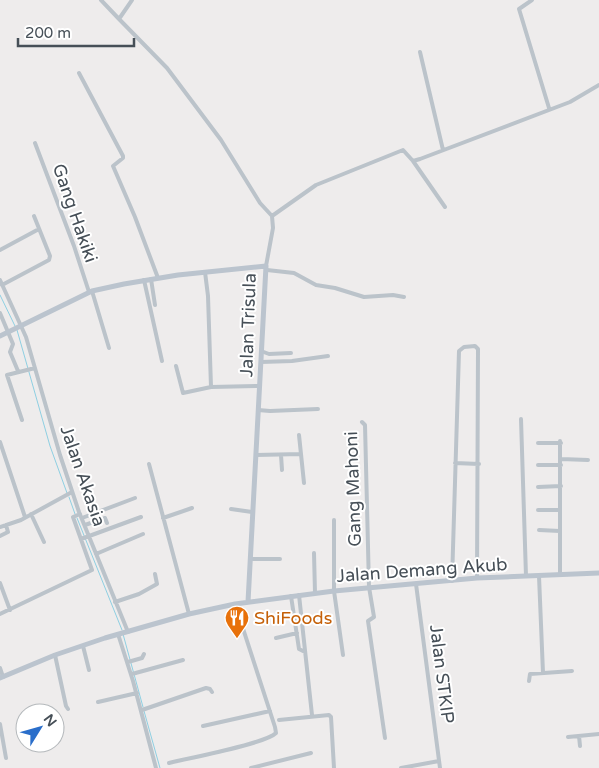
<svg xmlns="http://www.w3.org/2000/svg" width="599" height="768" font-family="'Varela Round',sans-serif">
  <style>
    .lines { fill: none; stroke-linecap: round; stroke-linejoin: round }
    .stream { stroke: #8ecfe2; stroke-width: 1 }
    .street { stroke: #bbc3ca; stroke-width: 4 }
    .secondary { stroke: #bbc4ce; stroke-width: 5 }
    .labels { text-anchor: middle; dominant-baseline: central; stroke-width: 4; stroke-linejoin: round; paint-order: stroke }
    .street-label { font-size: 18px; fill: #464f57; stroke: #fff }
    .food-label { font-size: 18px; fill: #c56008; stroke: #fff; text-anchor: start }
  </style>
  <rect width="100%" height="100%" fill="#eeecec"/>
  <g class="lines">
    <!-- stream -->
    <path class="stream" d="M0 295 15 326
      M17 330 50 446 67 493
      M69 497 75 514
      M77 518 122 630
      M123 634 143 707
      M144 711 160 768"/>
    <!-- street -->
    <path class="street" d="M101 0 119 19
      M132 0 119 19 167 68 221 140 260 203 272 216 273 228 266 266
      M532 0 519 9 549 108
      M420 52 443 150
      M79 73 123 156V158L113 166 135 217 158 278
      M35 143 74 246 89 292
      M413 161 445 207
      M272 216 316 185 403 150 413 161 420 159 570 102 599 85
      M0 250 39 229
      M267 270 294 273 316 285 335 288 364 297 393 295 404 297
      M205 272 208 296 211 387
      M151 279 155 305
      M0 280 26 337 60 455 79 512 128 632
      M144 280 162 361
      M2 285 49 260 50 256 34 216
      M92 291 109 348
      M0 313 13 344 10 352 18 371
      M261 351 269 354 291 353
      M261 362 292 361 328 356
      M176 366 183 393 211 387 259 386
      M258 410 270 411 318 409
      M521 419 526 576
      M22 420 7 375 35 368
      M362 422 365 425 369 587 374 617 368 621 385 738
      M299 435 304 483
      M0 442 25 517
      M538 443H561
      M256 455 301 454
      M281 455 282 470
      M561 459 588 460
      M455 463 479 464
      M149 464 189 614
      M538 465H561
      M538 487 561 486
      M231 509 252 512
      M538 510H560
      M31 514 44 542
      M82 518 135 498
      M163 518 192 508
      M334 520V591L343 655
      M85 525 105 518 107 523
      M0 527 21 520 72 492
      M539 530 560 531
      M0 536 8 532 6 525
      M81 539 141 517
      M314 553 315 593
      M96 554 143 534
      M250 559H280
      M560 574V441
      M539 576 543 673
      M452 581 459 351 464 347 475 346 478 349 477 578
      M0 583 10 610
      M416 584 440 768
      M299 595 312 715
      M291 596 299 649 305 652
      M115 602 139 594 157 584 155 574
      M0 614 92 570 73 517 80 514
      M118 634 133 681 156 768
      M276 638 297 633
      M83 646 89 670
      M55 655 66 706 68 709
      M128 662 142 658 144 654
      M0 668 3 677
      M132 674 183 660
      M529 681 530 674 572 671
      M98 702 137 693
      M142 710 206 688 210 689 212 692
      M279 720 329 715 331 717 334 768
      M0 724 6 758
      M203 726 270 711
      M579 736 580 746
      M568 737 599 734
      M169 763C189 758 265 744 276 733L275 727 235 604
      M251 768 311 753
      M401 768 439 761"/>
    <!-- secondary -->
    <path class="secondary" d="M0 336 92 291 124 284 178 275 266 266 248 602
      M0 678 55 655 105 638 189 614 235 604 334 591 477 578 599 573"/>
  </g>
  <!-- icons -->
  <defs>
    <symbol id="restaurant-pin" viewBox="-11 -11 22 30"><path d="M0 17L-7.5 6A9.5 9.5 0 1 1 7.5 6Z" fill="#e8710a" stroke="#fff"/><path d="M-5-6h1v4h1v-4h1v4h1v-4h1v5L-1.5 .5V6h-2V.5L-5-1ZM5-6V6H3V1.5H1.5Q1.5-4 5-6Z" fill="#fff"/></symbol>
  </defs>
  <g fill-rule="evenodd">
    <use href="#restaurant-pin" x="223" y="604" width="28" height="38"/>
  </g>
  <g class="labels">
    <!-- street labels -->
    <g class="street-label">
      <text transform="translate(75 213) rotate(71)">Gang Hakiki</text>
      <text transform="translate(248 325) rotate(-88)">Jalan Trisula</text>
      <text transform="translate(83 476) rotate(71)">Jalan Akasia</text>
      <text transform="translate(353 489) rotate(-92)">Gang Mahoni</text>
      <text transform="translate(422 570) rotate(-4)">Jalan Demang Akub</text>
      <text transform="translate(442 674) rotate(83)">Jalan STKIP</text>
    </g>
    <!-- food labels -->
    <g class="food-label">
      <text x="254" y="618">ShiFoods</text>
    </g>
  </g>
  <!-- north arrow -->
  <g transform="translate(40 728) rotate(53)"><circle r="24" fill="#ffffff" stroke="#b5b9bc"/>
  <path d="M0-4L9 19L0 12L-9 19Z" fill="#2a6eca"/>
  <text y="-8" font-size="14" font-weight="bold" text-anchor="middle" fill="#464f57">N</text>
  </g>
  <!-- scale -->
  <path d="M18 38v8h116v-8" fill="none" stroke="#464f57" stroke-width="2.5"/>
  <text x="25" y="38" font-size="15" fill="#464f57" stroke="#ffffff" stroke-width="4" paint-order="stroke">200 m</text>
</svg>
